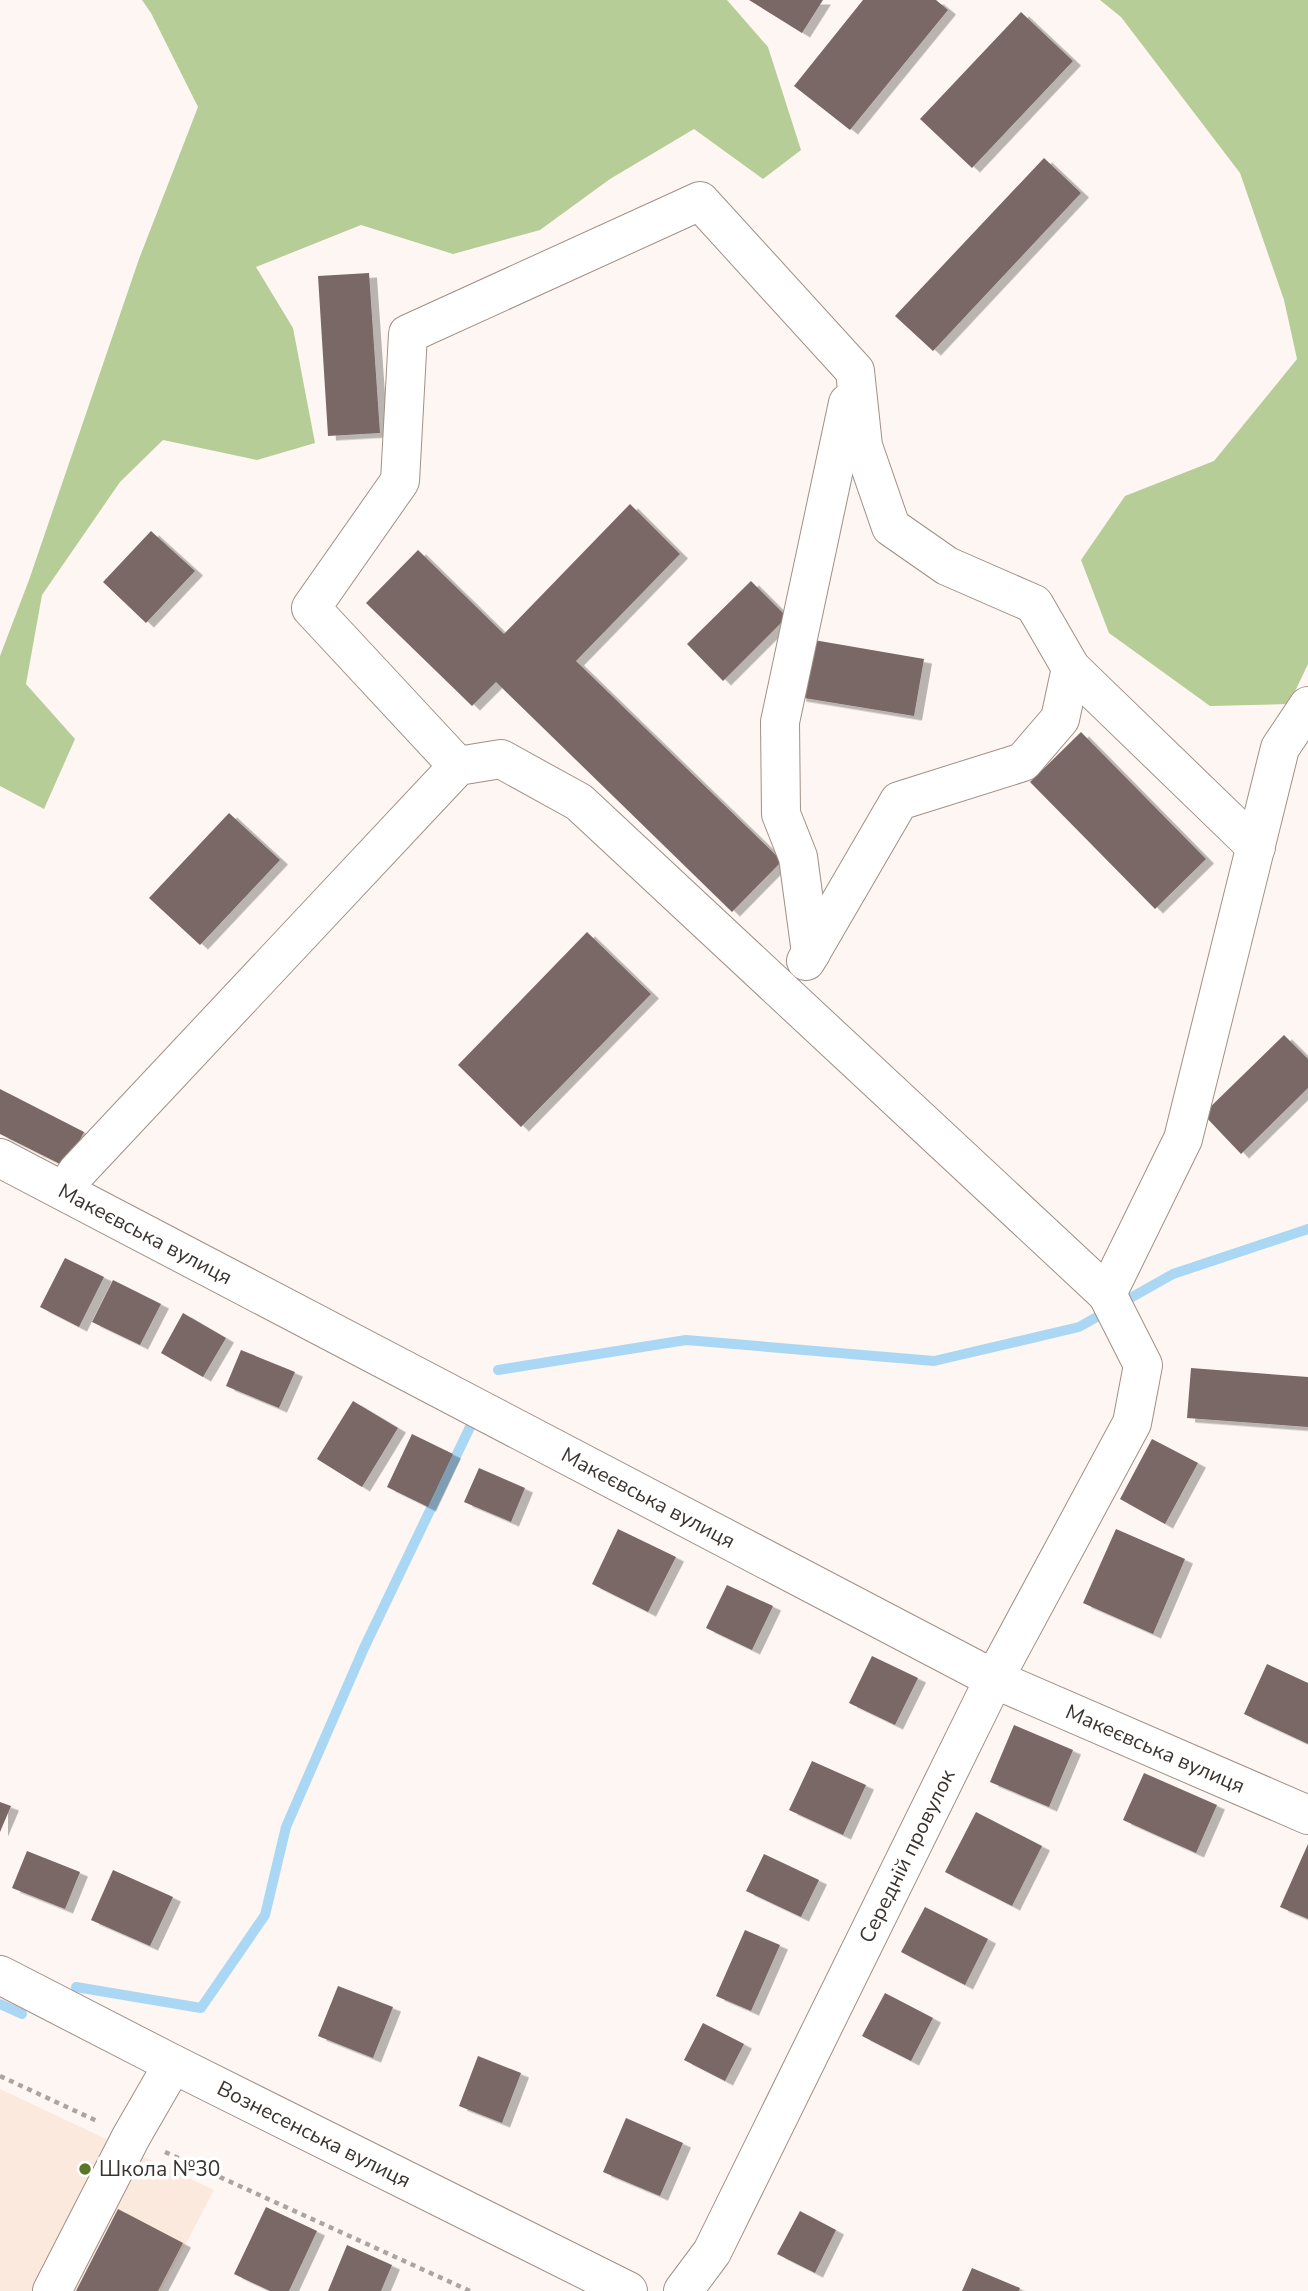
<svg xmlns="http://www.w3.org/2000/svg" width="1308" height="2291" font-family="'Nunito Sans',sans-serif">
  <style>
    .built { fill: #fce9dd }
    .green { fill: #b7cd98 }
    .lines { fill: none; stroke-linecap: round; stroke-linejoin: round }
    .stream { stroke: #aad8f4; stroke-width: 10 }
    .building { fill: #7a6866; filter: url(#shadow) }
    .minor-casing { stroke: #a09087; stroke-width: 40 }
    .path { stroke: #aba4a0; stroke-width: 4.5; stroke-dasharray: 5 5; stroke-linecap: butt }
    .minor { stroke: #fff; stroke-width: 38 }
    .poi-dot { fill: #5a7629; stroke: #fff; stroke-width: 2.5 }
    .labels { text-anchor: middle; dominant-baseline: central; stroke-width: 7; stroke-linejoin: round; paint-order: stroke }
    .street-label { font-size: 21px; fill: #3a3430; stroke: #fff }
    .poi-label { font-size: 21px; fill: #3a3430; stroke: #fff; text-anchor: start }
  </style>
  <defs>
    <filter id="shadow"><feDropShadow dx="8" dy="4.5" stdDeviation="0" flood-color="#0004"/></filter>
  </defs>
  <rect width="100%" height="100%" fill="#fdf6f2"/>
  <!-- built -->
  <path class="built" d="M0 2089 214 2190 161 2291H0Z"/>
  <!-- green -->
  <path class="green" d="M142 0H727L768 47 801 150 763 179 694 129 610 179 540 230 453 254 361 225 256 267 293 328 315 443 257 460 163 440 120 482 42 595 26 684 75 739 44 809 0 786V656L29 580 139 259 198 107 151 13Z
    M1100 0H1308V664L1289 704 1210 706 1109 633 1081 560 1125 496 1214 461 1297 359 1284 300 1240 173 1121 17Z"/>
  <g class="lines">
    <!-- stream -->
    <path class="stream" d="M498 1370 686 1340 934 1361 1079 1327 1173 1274 1308 1229
      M76 1987 201 2008 265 1915 286 1827 364 1648 470 1427
      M0 2004 22 2014"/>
  </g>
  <!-- building -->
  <path class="building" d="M749 0H823L802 33Z
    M863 0H936L948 10 850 130 794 86Z
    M1021 12 1073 61 972 168 920 119Z
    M1044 158 1081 193 933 351 895 316Z
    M369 273 380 433 328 436 318 276Z
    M630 504 680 554 576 661 782 861 732 912 496 682 472 706 366 603 418 550 504 634Z
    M151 531 195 571 146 623 103 582Z
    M751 581 787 617 723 681 687 644Z
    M808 639 924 659 914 716 798 697Z
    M1081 732 1206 859 1155 909 1030 782Z
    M229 813 280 860 200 945 149 898Z
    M587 932 651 994 521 1127 458 1065Z
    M1284 1035 1308 1059V1088L1241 1154 1203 1114Z
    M0 1089 84 1132 66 1167 0 1134Z
    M65 1258 104 1277 79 1327 40 1307Z
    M113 1280 161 1304 140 1345 92 1322Z
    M183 1313 226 1338 203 1377 161 1353Z
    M241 1350 295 1372 279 1408 226 1386Z
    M1191 1368 1308 1377V1427L1187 1418Z
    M353 1401 398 1428 362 1487 317 1459Z
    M412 1434 453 1454 428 1507 387 1487Z
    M1152 1439 1198 1463 1165 1524 1120 1499Z
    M479 1468 525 1488 511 1522 464 1502Z
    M618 1529 676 1557 648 1612 592 1584Z
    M1116 1529 1185 1559 1153 1634 1083 1603Z
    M727 1585 773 1606 752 1650 706 1628Z
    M872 1656 918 1678 895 1725 849 1703Z
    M1267 1664 1308 1683V1744L1244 1714Z
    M1014 1725 1073 1750 1049 1807 990 1782Z
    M812 1761 866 1785 843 1835 789 1810Z
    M1144 1773 1217 1805 1196 1853 1123 1820Z
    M0 1802 11 1806 0 1832Z
    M976 1812 1042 1846 1012 1906 945 1872Z
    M1308 1844V1919L1280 1907Z
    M27 1851 80 1872 65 1909 12 1888Z
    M764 1854 819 1880 801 1917 746 1891Z
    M113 1870 173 1897 150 1946 91 1920Z
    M925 1907 988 1939 965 1985 901 1952Z
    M745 1930 780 1945 751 2011 716 1996Z
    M338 1986 393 2007 373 2058 318 2036Z
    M885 1993 933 2018 911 2061 862 2036Z
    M703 2023 744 2044 725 2081 684 2060Z
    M478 2056 521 2073 502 2123 459 2106Z
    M626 2118 683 2143 660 2196 603 2172Z
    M266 2207 317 2231 289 2291H270L234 2274Z
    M118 2209 183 2243 158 2291H76Z
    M800 2211 836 2230 815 2273 777 2254Z
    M347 2245 392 2265 381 2291H328Z
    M972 2268 1020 2288 1019 2291H962Z"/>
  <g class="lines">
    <defs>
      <g id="minor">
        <path d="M458 766 311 608 400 481 408 334 700 201 855 371 863 446 891 527 947 566 1034 604 1071 668 1256 847"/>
        <path d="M811 953 798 857 781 814 780 722 848 403"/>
        <path d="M806 961 899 801 1023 762 1060 719 1071 668"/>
        <path id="s1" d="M0 1158 994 1679 1308 1815"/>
        <path d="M64 1191 77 1172 458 766 501 759 579 802 1107 1294 1183 1139 1280 748 1308 706"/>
        <path id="s2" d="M0 1975 173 2064 628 2291"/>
        <path d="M52 2291 131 2137 173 2064"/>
        <path id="s3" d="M683 2291 712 2252 994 1679 1132 1423 1143 1365 1107 1294"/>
      </g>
    </defs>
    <!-- minor casing -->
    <use href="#minor" class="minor-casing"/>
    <!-- path -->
    <path class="path" d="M0 2076 97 2121
      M165 2152 470 2291"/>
    <!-- minor -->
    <use href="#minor" class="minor"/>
  </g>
  <!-- markers -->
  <circle class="poi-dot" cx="85" cy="2169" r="7"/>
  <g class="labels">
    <!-- street labels -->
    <g class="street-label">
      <text stroke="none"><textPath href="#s1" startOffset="164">Макеєвська вулиця</textPath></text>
      <text stroke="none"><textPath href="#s1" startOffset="732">Макеєвська вулиця</textPath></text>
      <text stroke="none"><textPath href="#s1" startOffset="1298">Макеєвська вулиця</textPath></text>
      <text stroke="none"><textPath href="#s3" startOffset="490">Середній провулок</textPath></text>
      <text stroke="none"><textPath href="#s2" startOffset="352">Вознесенська вулиця</textPath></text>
    </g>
    <!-- poi labels -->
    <g class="poi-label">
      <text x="99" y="2169">Школа №30</text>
    </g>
  </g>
</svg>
